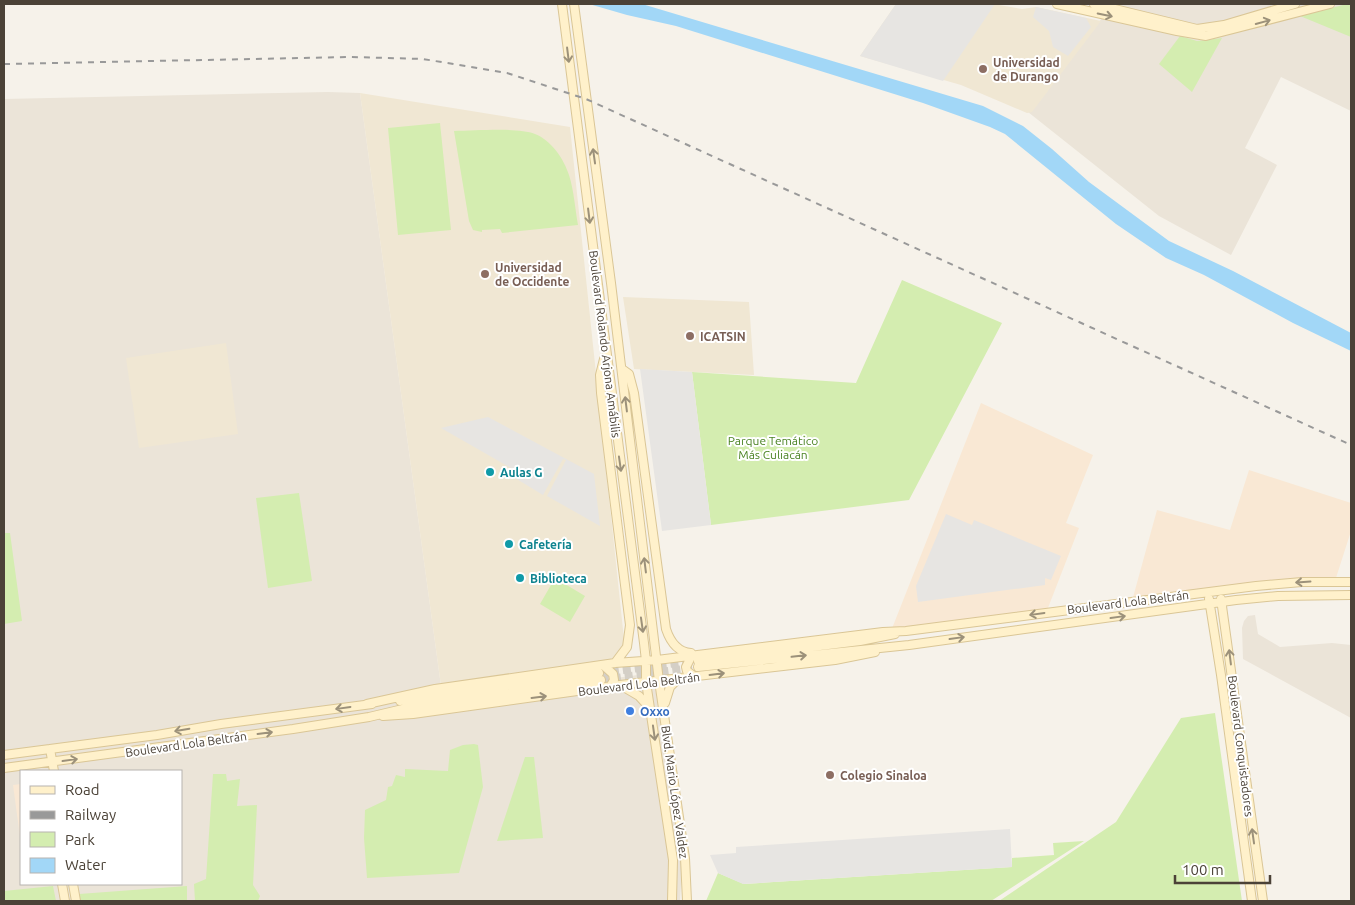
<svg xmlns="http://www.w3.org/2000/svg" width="1355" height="905" font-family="Ubuntu,sans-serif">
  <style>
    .residential { fill: #ebe4d8; fill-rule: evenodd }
    .commercial { fill: #f9e8d4 }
    .education { fill: #f0e7d3 }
    .green { fill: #d4edb0 }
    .parking { fill: #e7e5e2 }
    .water { fill: #a2d7f7 }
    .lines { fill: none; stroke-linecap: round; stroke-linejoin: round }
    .secondary-tunnel { stroke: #d4cfc6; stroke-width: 8; stroke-dasharray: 8 4; stroke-linecap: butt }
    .secondary-casing { stroke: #dac696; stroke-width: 10 }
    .secondary { stroke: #fff1cb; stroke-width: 8 }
    .rail { stroke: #999; stroke-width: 2; stroke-dasharray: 6 6; stroke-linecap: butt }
    .oneway { stroke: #9c917a }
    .education-dot { fill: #8d6e63; stroke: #fff; stroke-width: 2 }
    .culture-dot { fill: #0f9aa8; stroke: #fff; stroke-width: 2 }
    .shop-dot { fill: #3f7fe0; stroke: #fff; stroke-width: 2 }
    .labels { text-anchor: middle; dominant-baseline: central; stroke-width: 4; stroke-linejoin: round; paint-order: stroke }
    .education-label { font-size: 12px; font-weight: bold; fill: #785e54; stroke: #fff; text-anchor: start }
    .street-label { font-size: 12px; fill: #4b4237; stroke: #fff }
    .park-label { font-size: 12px; fill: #4b8324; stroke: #fff }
    .culture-label { font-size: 12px; font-weight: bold; fill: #0d838f; stroke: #fff; text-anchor: start }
    .shop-label { font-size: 12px; font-weight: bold; fill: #366cbe; stroke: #fff; text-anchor: start }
  </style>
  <rect width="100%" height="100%" fill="#f6f2ea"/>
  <!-- residential -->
  <path class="residential" d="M1113 4H1351V111L1281 77 1245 148 1277 165 1231 255 1159 216 1028 112Z
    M328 92 360 93 441 686 442 701 653 673 682 868 680 901H4V99ZM21 771H181V884H21Z
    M1255 615 1258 634 1280 647 1332 643 1351 645V718L1243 659 1242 628 1244 621 1248 616Z"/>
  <!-- commercial -->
  <path class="commercial" d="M981 403 1093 455 1066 523 1079 528 1046 613 891 631Z
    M1249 470 1351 503V531L1335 581 1132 601 1157 510 1230 530Z
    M21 784V844L13 785Z"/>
  <!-- education -->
  <path class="education" d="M896 4H993L1022 9 1036 7 1101 21 1032 112 1027 113 961 85 860 56Z
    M360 93 570 127 626 658 441 686Z
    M623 297 749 302 754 375 634 369Z
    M226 343 238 434 139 448 126 358Z"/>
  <!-- green -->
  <path class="green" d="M1347 4H1351V37L1300 16Z
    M1180 36 1197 41 1222 38 1192 92 1159 64Z
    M440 123 451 230 398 235 388 128Z
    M454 131C476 131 517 127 535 134 551 140 564 159 569 175 574 191 575 208 578 225L502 233 500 229 482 230V232L473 230 469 221Z
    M902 280 1002 323 909 500 711 525 692 372 856 383Z
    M299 493 312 581 268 588 256 498Z
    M4 533H10L22 621 4 624Z
    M555 578 585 596 570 622 540 604Z
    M1215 713 1242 901H999L1116 822 1181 718Z
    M474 744 478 745 483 787 459 873 367 878 364 838 365 810 386 800 388 787 392 786 396 775 405 777V769L448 771 450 750 463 745Z
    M525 757H534L543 838 497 841Z
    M213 774H226L227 781 240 779 237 806 257 805 253 885 260 896 258 901H195L194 884 206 879Z
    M1084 841 991 901H706L718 873 744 884 1012 867V858L1054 855 1053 843Z
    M53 886 56 901H4V891Z
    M187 886V901H80L79 894Z"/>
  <!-- parking -->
  <path class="parking" d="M896 4H995L943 81 860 56Z
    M1036 7 1086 18 1091 27 1068 56 1053 47 1049 31 1033 17Z
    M640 369 692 372 711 525 662 531Z
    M488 417 594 474 600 526 547 496 566 460 563 459 543 495 515 478 518 472 441 428Z
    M946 514 972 525 974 520 1061 556 1051 580 1045 578V585L918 602 916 586Z
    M1010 829 1012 867 743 884 718 873 710 855 736 853V847Z"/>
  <!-- water -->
  <path class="water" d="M589 4H642L983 106 1023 126 1052 149 1089 182 1169 241 1233 271 1351 333V351L1293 323 1204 275 1166 258 1116 224 1005 134 990 127 923 103 676 26 627 15Z"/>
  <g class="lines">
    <!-- secondary-tunnel -->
    <path class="secondary-tunnel" d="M599 673 693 661
      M601 680 698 667"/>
    <defs>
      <path id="secondary" d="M562 4C589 217 616 430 644 643L646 661V682L673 860 672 901
        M574 4 611 283 659 681 685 858 687 901
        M1057 4 1177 31 1206 36 1330 4
        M1094 4 1197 29 1224 25 1295 4
        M604 359 600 375 601 393 630 625 627 647 615 663
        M622 369 629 374 634 393 666 629C670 641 677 652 691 653
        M1209 599 1221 675 1252 901
        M1221 599 1263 901
        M692 655 686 667 687 671 695 677
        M698 661 860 641 895 634
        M603 665 613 674 614 680 610 687
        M698 667 909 645 1236 600 1278 596 1351 595
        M622 686 639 696 650 708
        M400 701 599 673
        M665 703 670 687 678 679
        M367 704 435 689 615 663 657 660 883 632 906 631 1256 586 1302 582H1351
        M383 716 413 714 620 685 835 660 875 652
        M50 749 54 771
        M4 755 157 735 221 724 372 704
        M4 768 293 729 369 717 407 708 601 680
        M62 884 65 901
        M73 884 76 901"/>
    </defs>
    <!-- secondary casing -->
    <use href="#secondary" class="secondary-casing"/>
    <!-- secondary -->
    <use href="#secondary" class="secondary"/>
    <!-- rail -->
    <path class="rail" d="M4 64 351 57 423 59 507 73 586 99 1351 445"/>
  </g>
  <!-- one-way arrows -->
  <defs><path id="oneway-shaft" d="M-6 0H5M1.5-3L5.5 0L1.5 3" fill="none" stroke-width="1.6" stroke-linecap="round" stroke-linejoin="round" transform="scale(1.25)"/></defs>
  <g class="oneway">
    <use href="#oneway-shaft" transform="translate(1105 15) rotate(12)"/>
    <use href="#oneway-shaft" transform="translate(1263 22) rotate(-15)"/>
    <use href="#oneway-shaft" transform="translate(568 55) rotate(83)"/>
    <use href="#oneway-shaft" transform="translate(594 156) rotate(-98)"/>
    <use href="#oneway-shaft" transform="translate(589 216) rotate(83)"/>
    <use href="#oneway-shaft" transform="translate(626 404) rotate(-97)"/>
    <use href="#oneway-shaft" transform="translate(620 464) rotate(82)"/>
    <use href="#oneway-shaft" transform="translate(645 565) rotate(-97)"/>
    <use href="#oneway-shaft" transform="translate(1303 582) rotate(176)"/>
    <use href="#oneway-shaft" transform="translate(1037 614) rotate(172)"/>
    <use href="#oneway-shaft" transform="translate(1118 617) rotate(-8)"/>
    <use href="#oneway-shaft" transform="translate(642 625) rotate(82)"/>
    <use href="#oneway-shaft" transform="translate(957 638) rotate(-8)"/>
    <use href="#oneway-shaft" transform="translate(799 656) rotate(-6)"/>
    <use href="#oneway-shaft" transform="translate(1230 657) rotate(-97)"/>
    <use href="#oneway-shaft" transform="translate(717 674) rotate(-7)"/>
    <use href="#oneway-shaft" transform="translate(539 697) rotate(-7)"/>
    <use href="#oneway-shaft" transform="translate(343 708) rotate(172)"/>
    <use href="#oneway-shaft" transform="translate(182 730) rotate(170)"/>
    <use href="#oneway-shaft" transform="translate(265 733) rotate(-7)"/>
    <use href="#oneway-shaft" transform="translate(654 733) rotate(82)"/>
    <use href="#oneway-shaft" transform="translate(70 760) rotate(-8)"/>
    <use href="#oneway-shaft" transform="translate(1253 836) rotate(-98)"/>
  </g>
  <!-- markers -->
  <g class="education-dot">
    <circle cx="983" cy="69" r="5"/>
    <circle cx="485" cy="274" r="5"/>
    <circle cx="690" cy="336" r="5"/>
    <circle cx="830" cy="775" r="5"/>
  </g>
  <g class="culture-dot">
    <circle cx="490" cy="472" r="5"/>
    <circle cx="509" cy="544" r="5"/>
    <circle cx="520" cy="578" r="5"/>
  </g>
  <circle class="shop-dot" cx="630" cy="711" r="5"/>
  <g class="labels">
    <!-- education labels -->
    <g class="education-label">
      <text x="993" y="62">Universidad<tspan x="993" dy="14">de Durango</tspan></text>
      <text x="495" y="267">Universidad<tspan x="495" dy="14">de Occidente</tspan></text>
      <text x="700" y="336">ICATSIN</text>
      <text x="840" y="775">Colegio Sinaloa</text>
    </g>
    <!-- street labels -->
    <g class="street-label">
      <text transform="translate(605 344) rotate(83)">Boulevard Rolando Arjona Amábilis</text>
      <text transform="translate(1128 602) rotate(-7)">Boulevard Lola Beltrán</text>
      <text transform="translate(639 684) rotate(-7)">Boulevard Lola Beltrán</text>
      <text transform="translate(186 744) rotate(-8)">Boulevard Lola Beltrán</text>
      <text transform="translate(1241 746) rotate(83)">Boulevard Conquistadores</text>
      <text transform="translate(675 792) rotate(82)">Blvd. Mario López Valdez</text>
    </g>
    <!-- park labels -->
    <g class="park-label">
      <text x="773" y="440">Parque Temático<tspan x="773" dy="14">Más Culiacán</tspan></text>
    </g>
    <!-- culture labels -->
    <g class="culture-label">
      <text x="500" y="472">Aulas G</text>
      <text x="519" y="544">Cafetería</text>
      <text x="530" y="578">Biblioteca</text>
    </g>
    <!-- shop labels -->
    <g class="shop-label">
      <text x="640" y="711">Oxxo</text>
    </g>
  </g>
  <!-- border -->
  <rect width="1355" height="905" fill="none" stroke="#4b4237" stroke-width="10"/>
  <!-- legend -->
  <rect x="20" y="770" width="162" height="115" fill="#ffffff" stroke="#b7b3af"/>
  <rect x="30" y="786" width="25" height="8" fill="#fff1cb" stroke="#b7b3af"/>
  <text x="65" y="795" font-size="15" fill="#4b4237">Road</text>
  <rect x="30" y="811" width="25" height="8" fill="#999999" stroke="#b7b3af"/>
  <text x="65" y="820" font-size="15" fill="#4b4237">Railway</text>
  <rect x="30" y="832" width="25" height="15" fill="#d4edb0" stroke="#b7b3af"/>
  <text x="65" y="845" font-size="15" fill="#4b4237">Park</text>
  <rect x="30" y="858" width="25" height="15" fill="#a2d7f7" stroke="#b7b3af"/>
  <text x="65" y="870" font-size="15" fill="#4b4237">Water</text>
  <!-- scale -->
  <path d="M1175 875v8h95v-8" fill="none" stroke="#4b4237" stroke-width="2.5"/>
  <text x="1182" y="875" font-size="15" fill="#4b4237" stroke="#ffffff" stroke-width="4" paint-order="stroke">100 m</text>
</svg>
